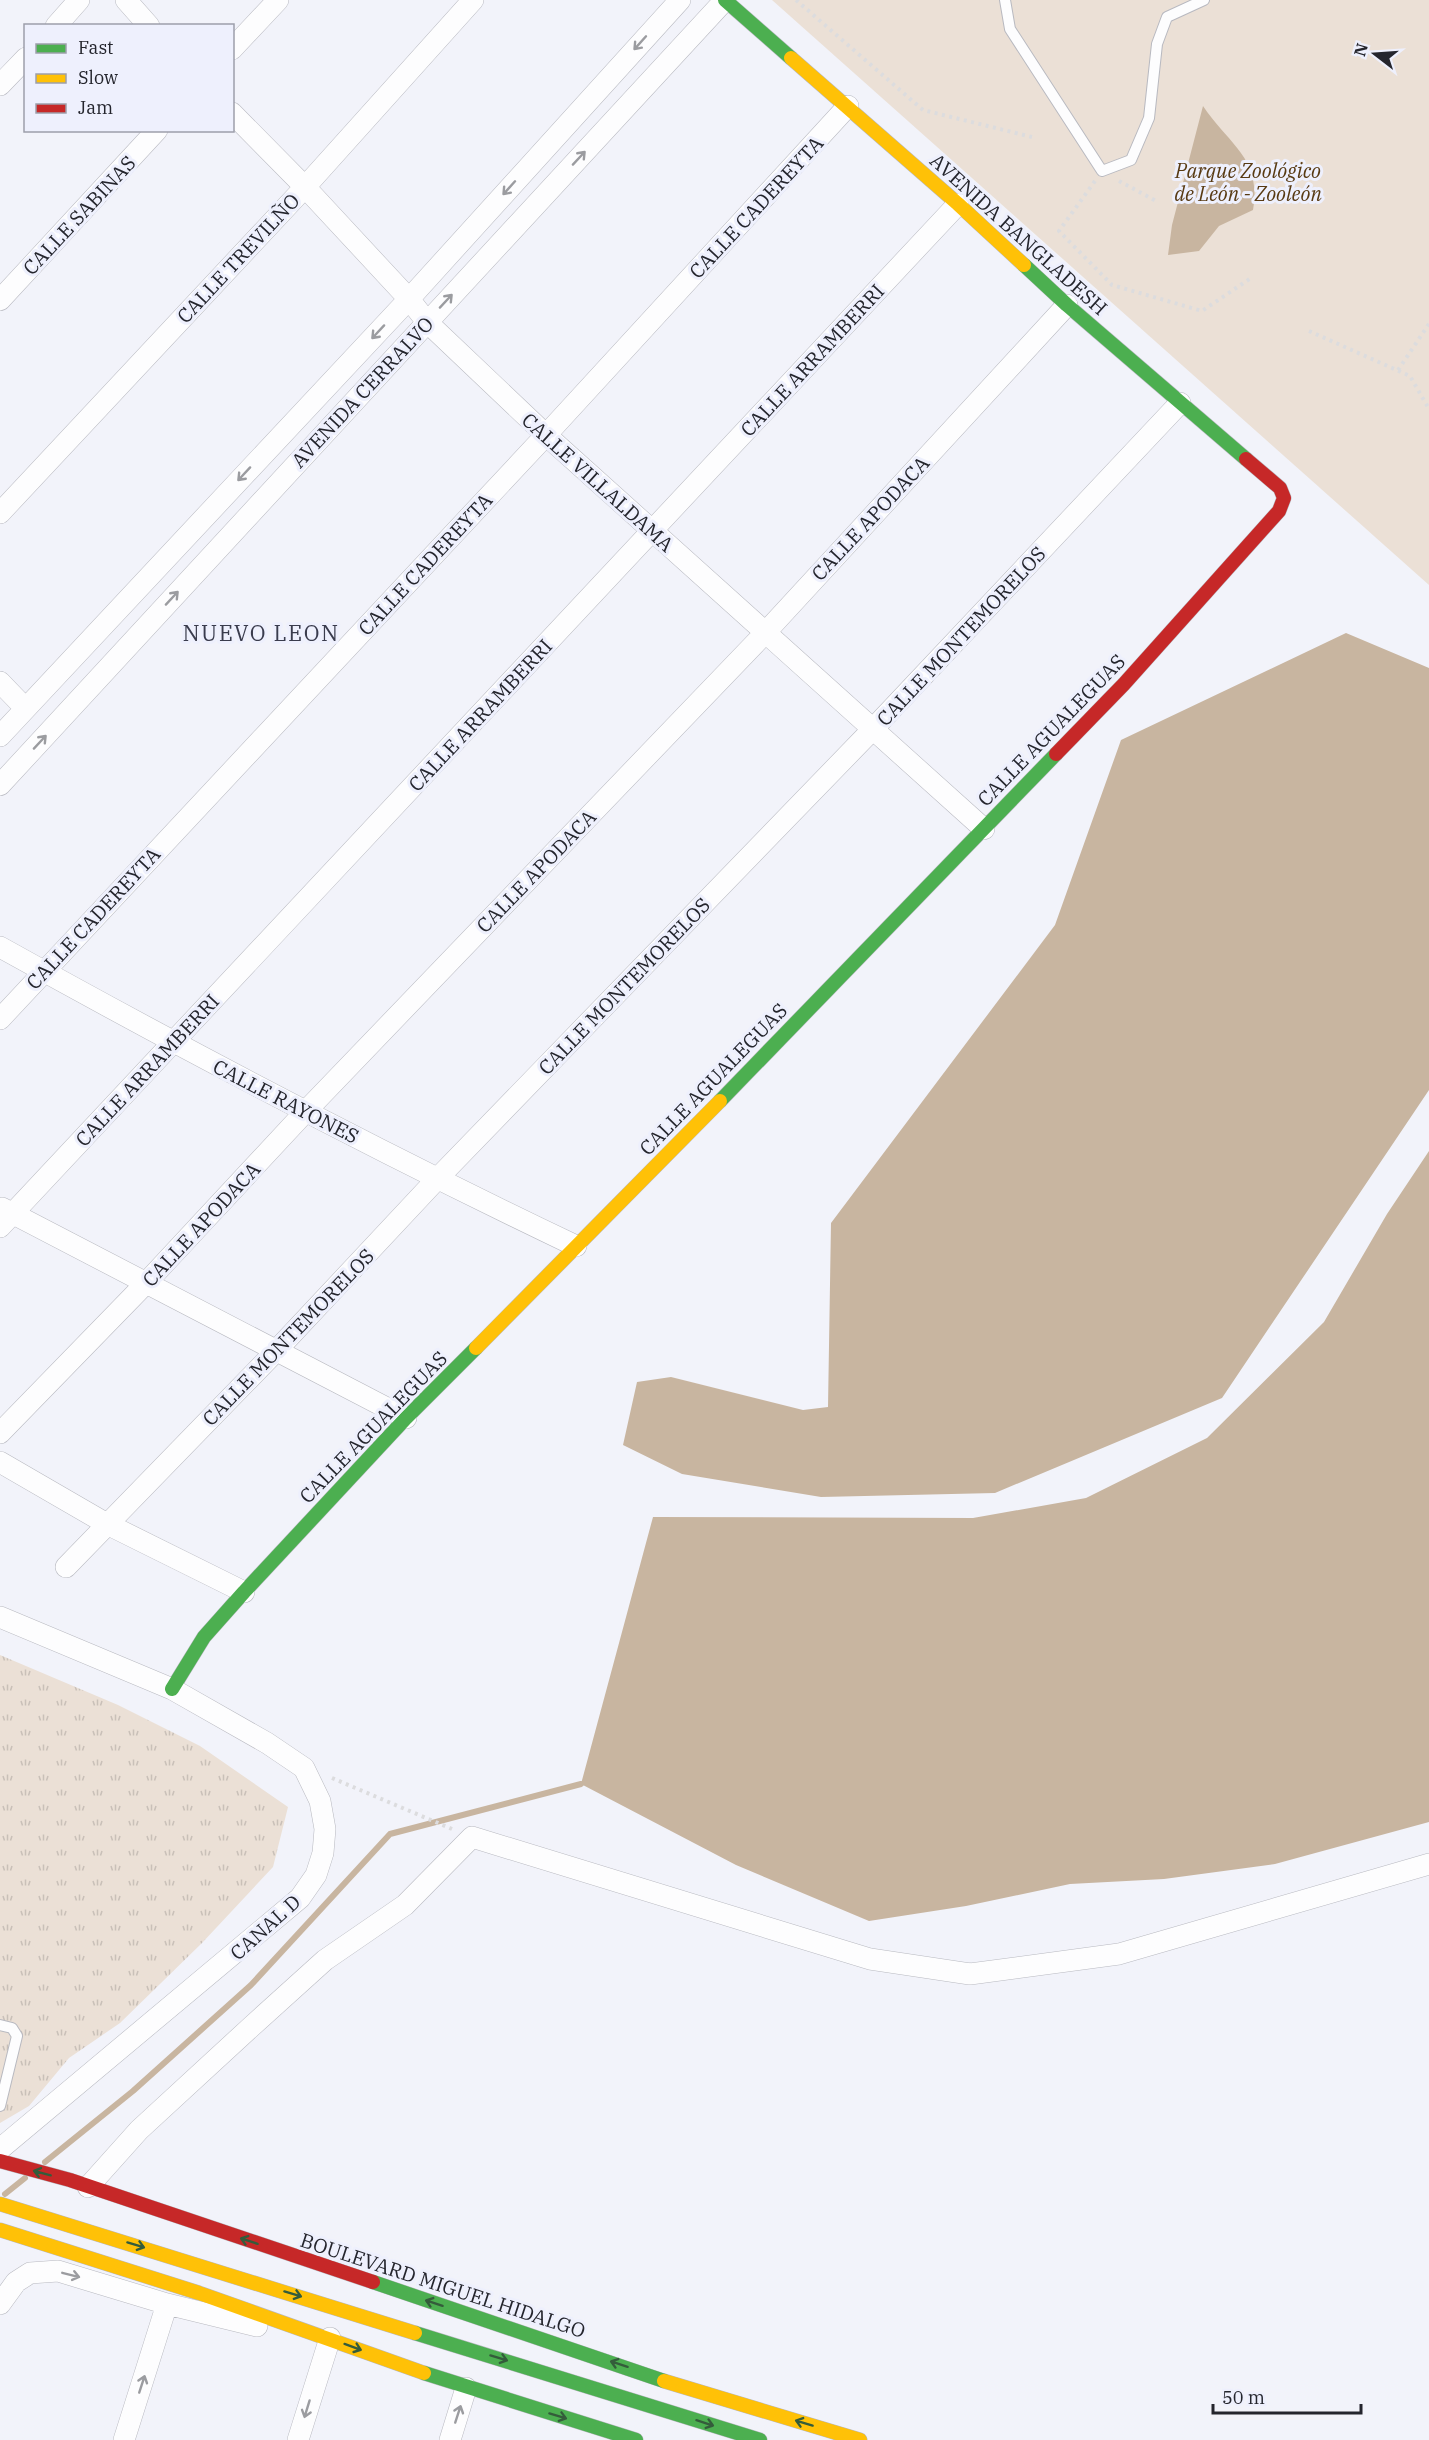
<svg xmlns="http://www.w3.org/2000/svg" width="1429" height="2440" font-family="'IBM Plex Serif',serif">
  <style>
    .grass { fill: url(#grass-tufts) }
    .park { fill: #ebe0d6 }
    .water { fill: #c8b5a0 }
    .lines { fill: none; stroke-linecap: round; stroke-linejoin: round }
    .stream { stroke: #c8b5a0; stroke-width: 6 }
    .lane-casing { stroke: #b8b9c0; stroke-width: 12 }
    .street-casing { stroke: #b8b9c0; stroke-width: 22 }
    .fast-casing { stroke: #b8b9c0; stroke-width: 15 }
    .slow-casing { stroke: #b8b9c0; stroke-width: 15 }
    .jam-casing { stroke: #b8b9c0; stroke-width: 15 }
    .path { stroke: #dcdcde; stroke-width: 4; stroke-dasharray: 3 4.5; stroke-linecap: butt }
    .lane { stroke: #fdfdfe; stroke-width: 10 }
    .street { stroke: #fdfdfe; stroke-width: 21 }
    .fast { stroke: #4caf50; stroke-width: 14 }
    .slow { stroke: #ffc107; stroke-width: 14 }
    .jam { stroke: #c62828; stroke-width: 14 }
    .oneway { stroke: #9b9ca0 }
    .oneway2 { stroke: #345c3b }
    .labels { text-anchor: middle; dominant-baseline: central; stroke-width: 6; stroke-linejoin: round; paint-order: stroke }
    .park-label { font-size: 20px; font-style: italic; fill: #583a13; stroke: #eef0fd }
    .street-label { font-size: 20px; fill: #24252d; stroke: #eef0fd }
    .quarter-label { font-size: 22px; letter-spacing: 1.5px; fill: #3a3c4d; stroke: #eef0fd }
  </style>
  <defs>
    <pattern id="grass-tufts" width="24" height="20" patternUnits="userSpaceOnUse" patternTransform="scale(1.5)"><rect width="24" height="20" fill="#ebe0d6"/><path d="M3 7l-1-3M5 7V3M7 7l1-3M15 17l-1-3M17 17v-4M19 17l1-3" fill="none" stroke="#c9c0b8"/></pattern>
  </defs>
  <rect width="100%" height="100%" fill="#f2f3fa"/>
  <!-- grass -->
  <path class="grass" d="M0 1655 118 1705 200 1746 288 1807 273 1867 202 1943 120 2023 69 2058 29 2106 0 2123Z"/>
  <!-- park -->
  <path class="park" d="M772 0H1429V585Z"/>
  <!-- water -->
  <path class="water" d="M1203 106C1229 145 1262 158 1253 210L1219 226 1199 251 1168 255 1172 225Z
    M1346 633 1429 668V1090L1222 1398 995 1493 821 1497 682 1474 623 1445 637 1382 671 1377 803 1410 828 1407 831 1223 1055 925 1121 740Z
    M1429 1151V1822L1275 1864 1164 1879 1070 1884 966 1906 869 1921 736 1865 581 1784 653 1517 973 1518 1086 1498 1207 1438 1324 1322 1387 1214Z"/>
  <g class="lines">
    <!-- stream -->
    <path class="stream" d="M45 2162 133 2091 251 1985 390 1834 581 1784
      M5 2194 25 2178"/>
    <defs>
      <path id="lane" d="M1005 0 1010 29 1102 171 1131 160 1149 118 1157 44 1167 17 1204 0
        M0 2025 12 2028 17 2036 0 2106"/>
      <path id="street" d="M126 0 149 26
        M56 26 79 0
        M232 49 278 0
        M0 85 26 58
        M232 113 305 187 409 299 427 322 546 435 984 829
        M0 300 157 130
        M0 513 305 187 473 0
        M0 682 25 708
        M0 736 409 299 680 0
        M0 785 725 0
        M0 947C189 1052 381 1153 576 1246
        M0 1019 546 435 848 106
        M2 1208 406 1418
        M0 1227 958 204
        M0 1433 146 1283 306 1111 765 633 1067 305
        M0 1462 107 1524 244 1592
        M66 1567 275 1352 436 1180 872 730 1180 403
        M0 1617 172 1689 267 1743 304 1768 320 1801 325 1829 323 1853 316 1875 300 1898 0 2149
        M88 2187 139 2130 252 2026 325 1960 405 1905 472 1837 870 1959 970 1974 1119 1954 1429 1864
        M0 2304 16 2282 30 2273 58 2271 167 2304 257 2326
        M124 2440 167 2304
        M298 2440 330 2338
        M450 2440 466 2388"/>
      <path id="fast" d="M725 0 791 58
        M1024 265 1067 305 1246 459
        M720 1101 1056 754
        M172 1689 204 1637 244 1592 406 1418 476 1348
        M373 2282 664 2381
        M415 2333 760 2440
        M424 2373 636 2440"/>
      <path id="slow" d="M791 58 958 204 1024 265
        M476 1348 720 1101
        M0 2204 415 2333
        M0 2230 199 2293 424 2373
        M664 2381 860 2440"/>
      <path id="jam" d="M1056 754 1124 684 1279 511 1284 498 1280 488 1246 459
        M0 2161 70 2180 373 2282"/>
    </defs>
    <!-- lane casing -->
    <use href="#lane" class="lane-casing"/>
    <!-- street casing -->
    <use href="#street" class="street-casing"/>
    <!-- fast casing -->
    <use href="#fast" class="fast-casing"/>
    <!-- slow casing -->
    <use href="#slow" class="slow-casing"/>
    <!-- jam casing -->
    <use href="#jam" class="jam-casing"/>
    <!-- path -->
    <path class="path" d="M796 0 923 110 1032 137
      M1095 181 1059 231 1112 285 1202 311 1251 278
      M1119 181 1158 202
      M1309 331 1410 376 1429 409
      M1398 370 1429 324
      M332 1778 452 1829"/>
    <!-- lane -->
    <use href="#lane" class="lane"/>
    <!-- street -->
    <use href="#street" class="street"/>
    <!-- fast -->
    <use href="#fast" class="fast"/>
    <!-- slow -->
    <use href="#slow" class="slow"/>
    <!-- jam -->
    <use href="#jam" class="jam"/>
  </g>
  <!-- one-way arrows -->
  <defs><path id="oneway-shaft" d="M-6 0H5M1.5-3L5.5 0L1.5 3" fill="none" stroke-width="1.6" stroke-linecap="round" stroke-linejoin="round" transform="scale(1.5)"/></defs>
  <g class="oneway">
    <use href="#oneway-shaft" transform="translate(640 43) rotate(132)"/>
    <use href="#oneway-shaft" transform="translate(579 158) rotate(-47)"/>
    <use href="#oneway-shaft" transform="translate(509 188) rotate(132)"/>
    <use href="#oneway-shaft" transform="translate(446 301) rotate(-47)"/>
    <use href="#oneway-shaft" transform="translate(378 332) rotate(133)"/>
    <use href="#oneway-shaft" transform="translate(244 474) rotate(133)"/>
    <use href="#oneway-shaft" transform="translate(172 598) rotate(-47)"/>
    <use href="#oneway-shaft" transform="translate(40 742) rotate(-47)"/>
    <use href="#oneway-shaft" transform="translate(71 2275) rotate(14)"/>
    <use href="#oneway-shaft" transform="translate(142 2384) rotate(-72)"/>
    <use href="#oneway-shaft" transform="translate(307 2409) rotate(107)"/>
    <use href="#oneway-shaft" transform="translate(458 2414) rotate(-72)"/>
  </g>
  <g class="oneway2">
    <use href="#oneway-shaft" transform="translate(42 2173) rotate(-165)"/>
    <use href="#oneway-shaft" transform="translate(249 2241) rotate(-162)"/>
    <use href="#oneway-shaft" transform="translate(136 2245) rotate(17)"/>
    <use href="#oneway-shaft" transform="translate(293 2294) rotate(17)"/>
    <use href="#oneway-shaft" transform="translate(434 2303) rotate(-162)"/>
    <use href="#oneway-shaft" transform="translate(353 2347) rotate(20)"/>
    <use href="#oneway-shaft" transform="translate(499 2358) rotate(17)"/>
    <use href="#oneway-shaft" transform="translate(619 2364) rotate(-162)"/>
    <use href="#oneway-shaft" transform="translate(558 2416) rotate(17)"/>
    <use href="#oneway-shaft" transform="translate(705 2423) rotate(18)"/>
    <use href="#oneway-shaft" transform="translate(804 2423) rotate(-163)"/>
  </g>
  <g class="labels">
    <!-- park labels -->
    <g class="park-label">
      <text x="1248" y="170">Parque Zoológico<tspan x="1248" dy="23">de León - Zooleón</tspan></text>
    </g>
    <!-- street labels -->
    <g class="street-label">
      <text transform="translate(756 207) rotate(-47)">CALLE CADEREYTA</text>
      <text transform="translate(79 215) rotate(-47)">CALLE SABINAS</text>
      <text transform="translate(1019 234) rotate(42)">AVENIDA BANGLADESH</text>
      <text transform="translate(238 258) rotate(-47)">CALLE TREVILÑO</text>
      <text transform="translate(812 360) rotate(-47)">CALLE ARRAMBERRI</text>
      <text transform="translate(362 392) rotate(-47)">AVENIDA CERRALVO</text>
      <text transform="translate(598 482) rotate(42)">CALLE VILLALDAMA</text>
      <text transform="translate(870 518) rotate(-47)">CALLE APODACA</text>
      <text transform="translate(425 564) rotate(-47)">CALLE CADEREYTA</text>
      <text transform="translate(961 636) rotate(-47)">CALLE MONTEMORELOS</text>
      <text transform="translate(480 715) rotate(-47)">CALLE ARRAMBERRI</text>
      <text transform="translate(1051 730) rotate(-46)">CALLE AGUALEGUAS</text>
      <text transform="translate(536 871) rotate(-46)">CALLE APODACA</text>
      <text transform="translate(93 918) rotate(-47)">CALLE CADEREYTA</text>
      <text transform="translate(624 986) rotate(-46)">CALLE MONTEMORELOS</text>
      <text transform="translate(147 1070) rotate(-47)">CALLE ARRAMBERRI</text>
      <text transform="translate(713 1079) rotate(-46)">CALLE AGUALEGUAS</text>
      <text transform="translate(286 1101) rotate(27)">CALLE RAYONES</text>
      <text transform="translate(201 1224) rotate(-47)">CALLE APODACA</text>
      <text transform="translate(288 1337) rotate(-46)">CALLE MONTEMORELOS</text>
      <text transform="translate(373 1427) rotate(-46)">CALLE AGUALEGUAS</text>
      <text transform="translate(265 1927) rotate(-42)">CANAL D</text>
      <text transform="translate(443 2285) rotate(18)">BOULEVARD MIGUEL HIDALGO</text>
    </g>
    <!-- quarter labels -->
    <g class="quarter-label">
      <text x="261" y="632">NUEVO LEON</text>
    </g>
  </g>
  <!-- legend -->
  <rect x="24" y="24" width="210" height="108" fill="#eef0fd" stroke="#9d9faa" stroke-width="1.5"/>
  <rect x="36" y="44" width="30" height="9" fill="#4caf50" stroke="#9d9faa" stroke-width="1.5"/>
  <text x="78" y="54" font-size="18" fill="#24252d">Fast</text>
  <rect x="36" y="74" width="30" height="9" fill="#ffc107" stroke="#9d9faa" stroke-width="1.5"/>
  <text x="78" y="84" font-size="18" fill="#24252d">Slow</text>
  <rect x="36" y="104" width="30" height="9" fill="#c62828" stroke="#9d9faa" stroke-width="1.5"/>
  <text x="78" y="114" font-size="18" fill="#24252d">Jam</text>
  <!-- north arrow -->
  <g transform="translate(1375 54) rotate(287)" stroke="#eef0fd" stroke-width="4.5" paint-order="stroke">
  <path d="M0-4.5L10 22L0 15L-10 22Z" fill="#24252d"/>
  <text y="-9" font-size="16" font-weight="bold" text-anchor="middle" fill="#24252d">N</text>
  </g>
  <!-- scale -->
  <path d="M1213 2404v9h148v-9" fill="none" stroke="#24252d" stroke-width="3"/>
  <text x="1222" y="2404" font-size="18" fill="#24252d" stroke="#eef0fd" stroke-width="4.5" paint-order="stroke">50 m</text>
</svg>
